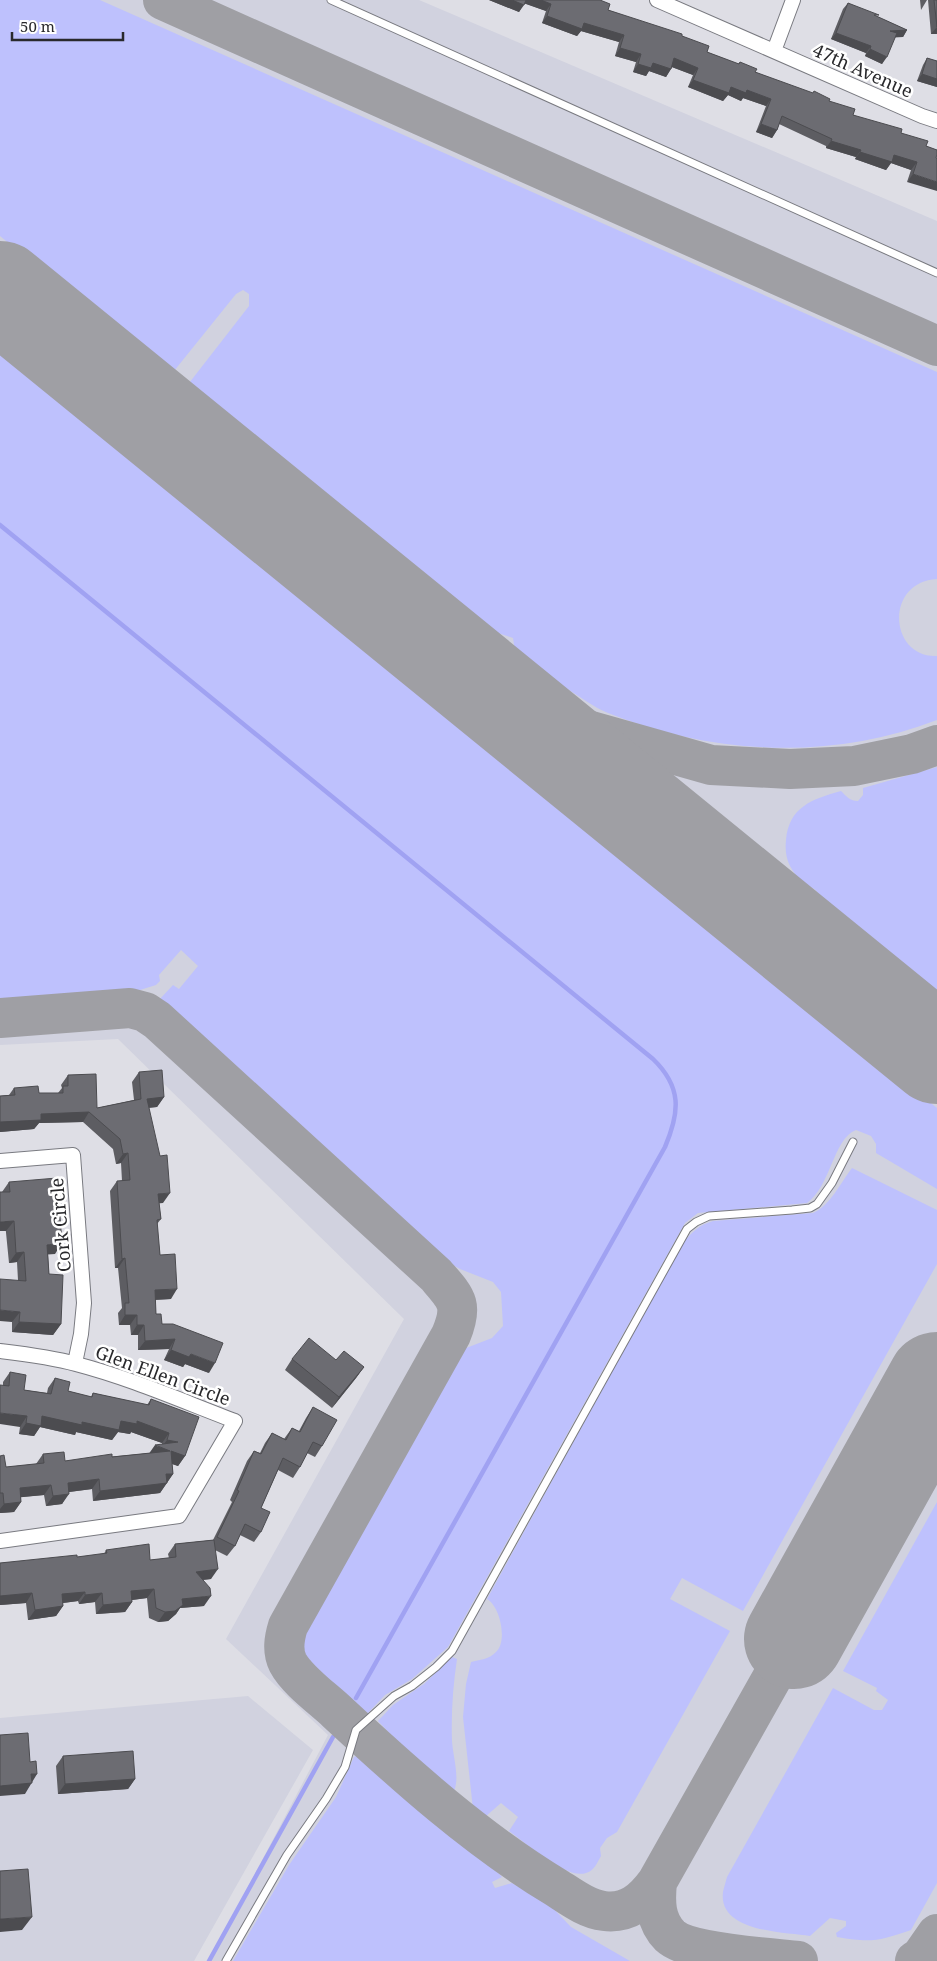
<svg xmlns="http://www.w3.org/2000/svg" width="937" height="1961" font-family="'Noto Serif',serif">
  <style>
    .built { fill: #d1d2df }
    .green { fill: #bec1fd }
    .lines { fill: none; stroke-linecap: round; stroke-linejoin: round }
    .stream { stroke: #a0a2f2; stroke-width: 4.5 }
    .taxiway { stroke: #9f9fa4; stroke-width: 40 }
    .runway { stroke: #9f9fa4; stroke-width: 100 }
    .service-casing { stroke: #797a80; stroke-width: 9 }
    .minor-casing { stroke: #797a80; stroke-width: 16 }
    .service { stroke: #fff; stroke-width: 7 }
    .minor { stroke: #fff; stroke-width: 14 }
    .wall { fill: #5d5d62 }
    .shaded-wall { fill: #4c4c50 }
    .building { fill: #6c6c72; stroke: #4c4c50 }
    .labels { text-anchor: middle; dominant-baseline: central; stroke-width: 5; stroke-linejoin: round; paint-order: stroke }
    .street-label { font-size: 18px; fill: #29292c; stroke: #fff }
  </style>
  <rect width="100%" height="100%" fill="#dedee5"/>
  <!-- built -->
  <path class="built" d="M0 0H419L937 221V1961H209L328 1735 226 1639 404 1319 118 1039 0 1045Z
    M248 1696 313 1750 194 1961H0V1718Z"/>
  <!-- green -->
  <path class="green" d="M0 0H100L937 372V579C884 582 889 658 937 656V720C832 761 712 755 608 713 593 707 579 696 566 688 552 679 527 666 517 653 514 649 514 643 513 638L498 633 489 634 186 387 249 306V294L243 290 236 294 170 376 0 236Z
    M0 347 937 1108V1189L876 1153V1144L871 1136 856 1130C833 1139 831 1186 807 1203L698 1213 685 1223 448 1647 412 1679 385 1695 368 1713C345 1698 297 1668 304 1637L461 1350 492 1338 503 1326 501 1292 493 1282 460 1269 442 1259 159 1000 173 985 179 989 198 966 181 950 159 975 160 981 156 985 140 990 0 1000Z
    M937 767V996L820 903C817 884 813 891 802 882 798 879 793 871 790 866 786 858 785 850 786 840 789 807 812 799 841 791 846 796 850 801 858 801L863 795V788Z
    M852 1168 937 1210V1264L743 1611 682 1578 670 1599 730 1631 617 1832 607 1838 600 1848 601 1856C597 1863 594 1871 586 1873 566 1880 525 1842 509 1831L518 1817 501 1803 485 1817 473 1809 463 1717 466 1684 471 1662C479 1660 490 1659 496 1652 508 1641 500 1606 487 1599L683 1243C692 1232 699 1225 713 1221L813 1213C830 1206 841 1182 852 1168Z
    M937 1502V1883L911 1930C879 1941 871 1943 837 1937L836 1933 846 1926V1921L830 1918 810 1936C784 1932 718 1932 723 1892 724 1887 726 1881 727 1877L833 1688 874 1710H882L888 1700 876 1691 877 1688 843 1671Z
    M452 1657 457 1659C453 1686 451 1713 452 1741 453 1757 460 1777 454 1791L425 1771 378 1721 393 1705 424 1684Z
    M364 1752 483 1856 502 1877 492 1882 495 1888 512 1883 550 1905 571 1927 630 1961H233L289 1865 336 1797 354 1757Z"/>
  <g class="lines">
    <!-- stream -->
    <path class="stream" d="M0 525 653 1059C682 1087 680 1112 665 1147L356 1698
      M209 1961 333 1737"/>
    <!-- taxiway -->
    <path class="taxiway" d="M163 0 937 346
      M454 661 522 704 584 729 711 765 790 769 854 766 912 754 937 745
      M0 1018 130 1008 145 1012 157 1020 436 1275C456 1298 464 1304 451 1335L288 1626C284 1639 282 1651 288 1663 297 1680 322 1698 336 1711 405 1775 476 1839 557 1888 571 1897 587 1909 604 1911 628 1914 643 1901 657 1882L794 1639
      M657 1882C655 1902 655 1921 670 1936 688 1953 771 1958 798 1961
      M915 1961 921 1957 937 1934"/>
    <!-- runway -->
    <path class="runway" d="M0 291 937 1054
      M794 1639 937 1382"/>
    <defs>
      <path id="service" d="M331 0 937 273
        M226 1961 287 1855 326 1799 345 1767 356 1730 394 1696 412 1686 436 1667 452 1651 687 1229 696 1222 709 1216 792 1210 810 1208 817 1204 832 1183 853 1142"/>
      <path id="minor" d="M657 0 922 116 937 121
        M774 51 793 0
        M0 1161 73 1155 84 1303 81 1334 75 1363
        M0 1351C25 1354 51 1357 76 1364 130 1378 182 1401 235 1421L179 1516 0 1541"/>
    </defs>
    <!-- service casing -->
    <use href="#service" class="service-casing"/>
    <!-- minor casing -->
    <use href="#minor" class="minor-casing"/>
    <!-- service -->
    <use href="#service" class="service"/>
    <!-- minor -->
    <use href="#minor" class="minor"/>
  </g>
  <!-- wall -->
  <path class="wall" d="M489 0H600L608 10 682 36 707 52 738 64 740 62 755 72 829 101 853 115 901 133 926 146 937 150 907 182 911 170 891 163 886 170 855 159 856 157 826 148V146L779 124 777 130 772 138 756 132 766 106 743 98 741 101 728 95 723 101 688 87 693 75 672 67 666 77 649 71 646 76 633 72 636 62 615 56 619 42 581 31 577 36 542 23 546 11 524 3 519 12Z
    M920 0H927L921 10Z
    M928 0H937V34H931Z
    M848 3 878 17 907 30 903 37H895L882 64 865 56 866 53 831 39 843 9Z
    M927 58 937 61V60V87L917 81 923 65Z
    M139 1072 164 1097 157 1107 149 1108 163 1203H159L161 1219 157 1224 160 1255 171 1299 155 1300 156 1314 162 1324 209 1373 185 1364 183 1367 164 1360 169 1349 138 1350V1335H131L130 1325H119L118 1313 122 1308 118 1268H115L110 1191 117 1181H122L121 1163 116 1164 113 1149 83 1122 39 1123 34 1129 0 1132V1096L9 1095 14 1088 39 1093H58L62 1088 61 1085 68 1075 97 1108 134 1100 132 1082Z
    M9 1182 55 1254H48L49 1274 61 1324 53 1335 12 1332V1322L18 1280 17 1262 9 1263 2 1192Z
    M292 1359 336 1360 364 1367 356 1378 332 1408 285 1370Z
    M10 1372 24 1390 47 1393 48 1388 55 1378 68 1391 91 1397 93 1393 147 1405 151 1399 185 1456 178 1466 172 1464 173 1474 160 1493 93 1501 92 1489 69 1492 62 1504 46 1506 44 1495 21 1497V1502L14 1512 0 1513V1456L6 1467 36 1464 43 1454 65 1461 150 1453 162 1444V1443L131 1432 130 1434 118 1432 112 1440 76 1432 75 1435 40 1427 34 1436 19 1434 20 1427 3 1385V1382Z
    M313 1407 322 1446 315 1457 307 1453 300 1467 293 1478 278 1470 261 1508V1532L254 1542 240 1535 235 1546 227 1556 215 1550 211 1579 203 1580 204 1606 180 1608 176 1614 168 1621 158 1622 149 1618 147 1598 132 1600V1602L125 1612 96 1614 95 1602 79 1604 78 1601 63 1603V1606L56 1616 28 1620 26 1603 0 1605V1563L77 1557 104 1554 106 1550 150 1560 169 1558 168 1554 175 1544 213 1540 232 1502 230 1500 247 1461 254 1451 260 1453 265 1443 272 1433 284 1439 292 1428 299 1431 306 1418Z
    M63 1756 135 1779 128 1789 58 1794 56 1766Z"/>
  <!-- shaded-wall -->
  <path class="shaded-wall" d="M489 0H512L524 5 519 12Z
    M524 0H541L551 4 546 11 523 3Z
    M547 16 584 23 624 35 619 42 581 31 577 36 542 23Z
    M937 27V34H931Z
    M907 30 903 37 885 38 890 31Z
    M836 33 871 46 866 53 831 39Z
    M620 48 641 54 636 62 615 56Z
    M870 49 887 57 882 64 865 56Z
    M674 58 698 68 693 75 669 66Z
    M653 63 671 69 666 77 649 71 646 76 633 72 638 64Z
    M922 74 937 79V87L917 81Z
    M693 80 747 90 771 99 766 106 743 98 741 101 728 95 723 101 688 87Z
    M761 124 777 130 772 138 756 132Z
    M831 141 861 150 856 157 826 148Z
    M860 152 894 155 917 162 911 170 891 163 886 170 855 159Z
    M913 174 937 182V191L907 182Z
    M164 1097 157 1107 140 1108 147 1099Z
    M89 1112 83 1122 39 1123 34 1129 0 1132V1122L41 1114Z
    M128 1153 121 1163 116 1164 123 1154Z
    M170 1193 163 1203 152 1204 158 1194Z
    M14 1221 6 1231H0V1222Z
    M62 1243 55 1254 40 1255 47 1245Z
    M24 1252 17 1262 9 1263 16 1253Z
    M125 1258 118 1268H115L122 1259Z
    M177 1289 171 1299 148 1300 155 1290Z
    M0 1310 20 1312 12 1322 0 1321Z
    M125 1315H137L130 1325H119Z
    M19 1322 61 1324 53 1335 12 1332Z
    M137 1325H144L138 1335H131Z
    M175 1339 169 1349 138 1350 145 1341Z
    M171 1350 191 1354 215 1363 209 1373 185 1364 183 1367 164 1360Z
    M364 1367 356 1378 332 1408 339 1397Z
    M0 1413 27 1416 20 1427 0 1424Z
    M42 1416 82 1422 121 1421H137L169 1433 162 1443 131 1432 130 1434 118 1432 112 1440 76 1432 75 1435 40 1427 34 1436 19 1434 26 1423Z
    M167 1440 178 1442 185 1456 178 1466 148 1455 155 1445 161 1448Z
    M166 1474H173L160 1493 93 1501 100 1491Z
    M99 1479 92 1489 61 1493 68 1483Z
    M51 1485 44 1495 13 1498 20 1488Z
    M69 1494 62 1504 46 1506 53 1496Z
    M21 1502 14 1512 0 1513V1509L4 1504Z
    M218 1569 211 1579 189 1581 196 1572Z
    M154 1589 147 1598 124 1601 131 1591Z
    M85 1592 78 1601 55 1604 62 1594Z
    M32 1593 26 1603 0 1605V1596Z
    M102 1593 95 1602 79 1604 85 1595Z
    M211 1596 204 1606 180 1608 176 1614 168 1621 158 1622 165 1612 182 1599Z
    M132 1602 125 1612 96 1614 103 1605Z
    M63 1606 56 1616 28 1620 35 1610Z
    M31 1774H37L25 1794 0 1796V1786Z
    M135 1779 128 1789 58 1794 65 1784Z
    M32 1917 22 1930 0 1932V1919Z"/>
  <!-- building -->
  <path class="building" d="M512 0H526L524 5Z
    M541 0H600L610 4 608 10 682 34V36L709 46 707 52 739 64 740 62 757 69 755 72 813 93 814 91 830 99 829 101 855 109 853 115 902 129 901 133 928 141 926 146 937 150V154L936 158H937V182L913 174 917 162 894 155 892 162 860 152 861 150 831 141 832 139 782 116 777 130 761 124 771 99 747 90 746 93 731 87 729 93 693 80 698 68 674 58 671 69 653 63 651 68 638 64 641 54 620 48 624 35 584 23 582 29 547 16 551 4Z
    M934 0H937V27Z
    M848 3 879 15H874L907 30 890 31 897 33 887 57 870 49 871 46 836 33Z
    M927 58 937 61V79L922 74Z
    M162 1070 164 1097 147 1099 160 1156 167 1155 170 1193 158 1194 161 1219 157 1220 160 1255 175 1254 177 1289 155 1290 156 1314H161L162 1324H173L223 1343 215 1363 191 1354 189 1357 171 1350 175 1339 145 1341 144 1325H137V1315H125V1303H129L125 1258 122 1259 117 1181 130 1180 128 1153 123 1154 120 1139 89 1112 41 1114V1120L0 1122V1096L15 1095 14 1088 38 1086 39 1093H63V1086H68V1075L96 1074 97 1108 141 1099 139 1072Z
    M57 1178 62 1243 47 1245 49 1274 63 1275 61 1324 19 1322 20 1312 0 1310V1279L26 1281 24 1252 16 1253 14 1221 0 1222V1192H10L9 1182Z
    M309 1338 336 1360 344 1351 364 1367 339 1397 292 1359Z
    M10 1372 26 1375 24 1390 51 1394 55 1378 70 1382 68 1391 92 1397 93 1393 149 1405 151 1399 199 1417 185 1456 171 1451 173 1474H166L167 1483 100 1491 99 1479 68 1483 69 1494 53 1496 51 1485 20 1488 21 1502 4 1504 3 1493H0V1456L4 1455 6 1467 44 1463 43 1454 64 1452 65 1461 112 1454V1457L170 1451 155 1445 178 1442 167 1440 169 1433 137 1421V1424L121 1421 119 1430 82 1422V1425L42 1416 41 1426 26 1423 27 1416 0 1413V1385L9 1386Z
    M313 1407 337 1420 322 1446 313 1442 300 1467 283 1458 261 1508 270 1512 261 1532 245 1524 235 1546 217 1537 239 1491 237 1490 254 1451 261 1454 272 1433 286 1440 292 1428 300 1432Z
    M214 1540 218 1569 196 1572 210 1588 211 1596 182 1599 183 1605 175 1611 165 1612 156 1608 154 1589 131 1591 132 1602 103 1605 102 1593 85 1595V1592L62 1594 63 1606 35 1610 32 1593 0 1596V1563L77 1555V1557L107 1553 106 1550 149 1544 150 1560 176 1557 175 1544Z
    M28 1733 30 1762 36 1761 37 1774H31L32 1783 0 1786V1735Z
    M133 1751 135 1779 65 1784 63 1756Z
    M28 1869 32 1917 0 1919V1871Z"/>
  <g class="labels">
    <!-- street labels -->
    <g class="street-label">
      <text transform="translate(863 70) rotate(24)">47th Avenue</text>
      <text transform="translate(60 1225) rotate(-95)">Cork Circle</text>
      <text transform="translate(163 1375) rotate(20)">Glen Ellen Circle</text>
    </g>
  </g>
  <!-- scale -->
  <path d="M12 32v8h111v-8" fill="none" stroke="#29292c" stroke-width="2.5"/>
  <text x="20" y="32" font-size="15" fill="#29292c" stroke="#ffffff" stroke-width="4" paint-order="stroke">50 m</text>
</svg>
